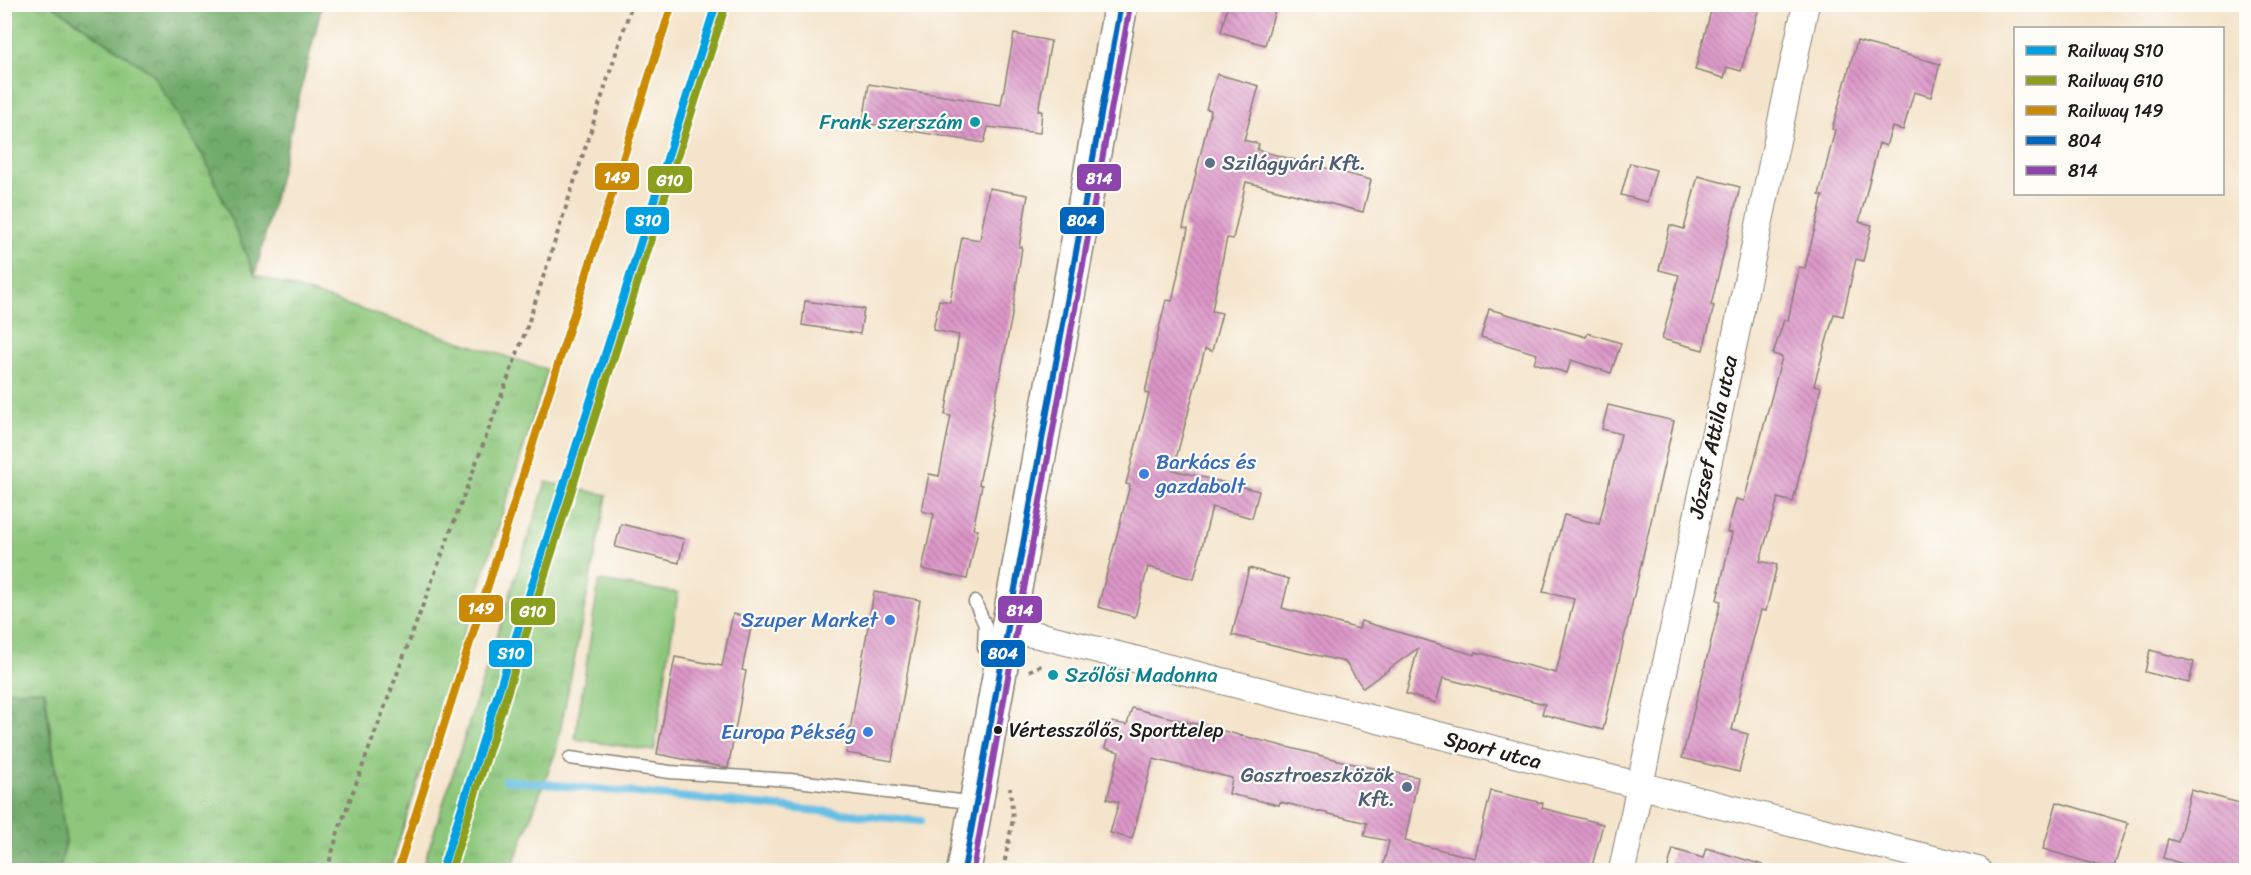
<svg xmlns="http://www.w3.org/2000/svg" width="2251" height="875" font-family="Sriracha,sans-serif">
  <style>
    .grass { fill: url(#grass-tufts); stroke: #54724c; stroke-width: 1.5 }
    .forest { fill: url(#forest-crowns); stroke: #476444; stroke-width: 1.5 }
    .pitch { fill: #8dc77c; stroke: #54724c; stroke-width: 1.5 }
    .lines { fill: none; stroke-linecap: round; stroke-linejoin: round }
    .stream { stroke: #68bfe5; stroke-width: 8 }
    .building { fill: url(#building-back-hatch) }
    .service-casing { stroke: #888074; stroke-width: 15 }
    .minor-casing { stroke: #888074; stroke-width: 28 }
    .primary-casing { stroke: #888074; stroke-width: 36 }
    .path { stroke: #888074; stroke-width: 4; stroke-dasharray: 4.5 4.5; stroke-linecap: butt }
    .service { stroke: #fff; stroke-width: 12 }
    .minor { stroke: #fff; stroke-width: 26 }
    .primary { stroke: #fff; stroke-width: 33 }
    .bus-1-casing { stroke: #fdfcf7; stroke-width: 10 }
    .bus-2-casing { stroke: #fdfcf7; stroke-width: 10 }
    .bus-1 { stroke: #0065bd; stroke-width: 6 }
    .bus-2 { stroke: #8e44ad; stroke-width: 6 }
    .rail-1-casing { stroke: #fdfcf7; stroke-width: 12 }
    .rail-2-casing { stroke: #fdfcf7; stroke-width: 12 }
    .rail-3-casing { stroke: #fdfcf7; stroke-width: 12 }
    .rail-1 { stroke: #00a0e3; stroke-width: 8 }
    .rail-2 { stroke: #8b9f1e; stroke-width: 8 }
    .rail-3 { stroke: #cb8a06; stroke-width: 8 }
    .culture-dot { fill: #0f9aa8; stroke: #fdfcf7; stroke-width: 2 }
    .service-dot { fill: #5c6f8a; stroke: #fdfcf7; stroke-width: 2 }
    .shop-dot { fill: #3f7fe0; stroke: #fdfcf7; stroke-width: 2 }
    .bus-dot { fill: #1c1c1c; stroke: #fdfcf7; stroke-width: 2 }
    .labels { text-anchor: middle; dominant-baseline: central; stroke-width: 4.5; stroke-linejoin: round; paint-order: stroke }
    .bus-label { font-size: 20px; fill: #1c1c1c; stroke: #fdfcf7; text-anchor: start }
    .culture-label { font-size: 21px; fill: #0d838f; stroke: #fdfcf7; text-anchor: end }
    .service-label { font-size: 21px; fill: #4e5e75; stroke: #fdfcf7; text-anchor: start }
    .street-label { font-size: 21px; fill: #1c1c1c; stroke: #fdfcf7 }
    .shop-label { font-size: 21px; fill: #366cbe; stroke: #fdfcf7; text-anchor: end }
    .line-badge { stroke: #fdfcf7; stroke-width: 2 }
    .badge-label { font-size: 16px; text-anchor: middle; font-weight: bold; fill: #fff }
  </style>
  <defs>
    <pattern id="grass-tufts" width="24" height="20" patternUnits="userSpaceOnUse" patternTransform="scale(1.5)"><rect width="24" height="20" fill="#8dc77c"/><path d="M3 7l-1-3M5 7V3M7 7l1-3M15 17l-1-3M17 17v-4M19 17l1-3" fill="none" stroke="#79aa6b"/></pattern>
    <pattern id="forest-crowns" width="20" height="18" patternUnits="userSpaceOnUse" patternTransform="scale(1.5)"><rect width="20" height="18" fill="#72ac6c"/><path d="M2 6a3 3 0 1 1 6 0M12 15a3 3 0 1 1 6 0" fill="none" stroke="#5d8b58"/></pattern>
    <pattern id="building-back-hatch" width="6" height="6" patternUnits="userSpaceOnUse" patternTransform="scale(1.5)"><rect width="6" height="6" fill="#dc96c8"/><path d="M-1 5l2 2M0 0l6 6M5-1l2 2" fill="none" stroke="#b27aa2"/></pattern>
  </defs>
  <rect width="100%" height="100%" fill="#fdfcf7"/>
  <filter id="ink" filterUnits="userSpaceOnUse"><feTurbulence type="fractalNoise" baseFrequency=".0167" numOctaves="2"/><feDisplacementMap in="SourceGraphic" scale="12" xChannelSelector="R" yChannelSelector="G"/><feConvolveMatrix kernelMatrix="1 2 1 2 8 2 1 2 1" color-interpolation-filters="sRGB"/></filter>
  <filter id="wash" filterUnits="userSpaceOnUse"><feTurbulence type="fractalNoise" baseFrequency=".008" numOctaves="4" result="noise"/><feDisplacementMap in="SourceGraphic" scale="24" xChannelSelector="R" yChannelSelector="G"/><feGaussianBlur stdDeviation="1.35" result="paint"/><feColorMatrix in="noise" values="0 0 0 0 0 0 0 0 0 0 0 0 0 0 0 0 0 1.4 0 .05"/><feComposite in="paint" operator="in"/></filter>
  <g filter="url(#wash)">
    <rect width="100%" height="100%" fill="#f4e4cb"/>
    <!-- grass -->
    <path class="grass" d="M4 5H52L153 74 206 161 255 275 548 370 390 870H59L66 843 45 691H5Z
      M546 482 607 495 556 751 511 870H422Z"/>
    <!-- forest -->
    <path class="forest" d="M52 5H322L255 275 206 161 153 74Z
      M44 690 66 843 59 870H5V691Z"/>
    <!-- pitch -->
    <path class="pitch" d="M599 581 678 593 654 751 575 739Z"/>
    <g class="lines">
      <!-- stream -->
      <path class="stream" d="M505 780 921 821"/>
    </g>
    <g id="blocks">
      <!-- building -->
      <path class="building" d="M1228 4H1277L1265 45 1221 32Z
        M1713 4H1760L1741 71 1727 67 1724 78 1695 70Z
        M1014 34 1051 41 1038 111H1042L1040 133 988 127 984 143 863 123 869 84 1001 105Z
        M1857 41 1940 64 1931 97 1914 92 1903 130 1892 127 1886 146 1879 143 1859 222 1872 225 1863 261 1856 259 1843 316 1834 314 1814 385 1821 387 1793 502 1778 498 1760 561 1777 565 1766 611 1761 610 1749 655 1732 730 1748 734 1739 772 1682 758 1721 601 1717 600 1732 533 1727 532 1736 499 1744 501 1782 357 1773 354 1784 320 1788 321 1799 267 1805 268 1823 196 1819 195 1835 130 1832 129Z
        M1217 74 1259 86 1244 140 1259 144 1257 150 1371 180 1363 212 1246 182 1233 239 1227 238 1216 290 1212 311 1222 313 1212 351 1205 349 1173 470 1259 491 1252 518 1212 507 1194 579 1148 567 1135 617 1098 607 1130 485 1126 484 1149 394 1145 393 1157 337 1166 300 1172 301 1188 229 1183 228 1211 110 1206 109Z
        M1630 163 1656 170 1647 202 1621 195Z
        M1698 176 1740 187 1711 305 1714 306 1703 350 1662 339 1679 275 1659 270 1670 225 1684 229Z
        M989 188 1028 195 1019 247H1022L1012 315 979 484 982 485 973 529 978 530 967 579 922 569 934 514 922 511 929 474 939 476 951 416 945 415 959 335 933 330 939 300 950 302 962 237 980 240Z
        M805 301 864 309 860 334 802 325Z
        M1489 309 1586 337 1588 333 1621 343 1611 373 1571 360 1567 373 1534 363 1537 354 1481 337Z
        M1608 405 1674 421 1603 730 1542 714 1545 704 1443 678 1436 703 1406 694 1418 648 1363 688 1345 662 1232 635 1249 568 1289 579 1282 608 1359 629 1361 621 1475 655 1476 652 1556 673 1574 599 1543 592 1564 515 1599 524 1621 434 1602 429Z
        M621 524 684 539 679 563 615 547Z
        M874 592 920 600 892 761 846 753Z
        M733 614 753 618 742 670 746 671 728 768 657 754 675 657 722 666Z
        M2150 650 2194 662 2189 683 2145 672Z
        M1132 708 1358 765 1418 777 1405 841 1475 858 1491 791 1543 803 1542 808 1603 824 1591 870H1557L1529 863 1527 870H1382L1389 841 1364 836 1367 823 1280 802 1279 805 1229 794 1232 778 1153 759 1132 839 1110 833 1119 802 1107 799 1119 752 1105 748 1112 722 1127 725Z
        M2191 790 2247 805V870H2204L2163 858 2168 839 2178 842Z
        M2057 802 2128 823 2113 870 2043 849Z
        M1706 848 1763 865V870H1667L1673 849 1703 858Z"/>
    </g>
  </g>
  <g filter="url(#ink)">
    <use href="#blocks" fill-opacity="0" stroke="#888074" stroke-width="1.5"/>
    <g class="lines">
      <defs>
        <path id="service" d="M975 602 985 625 984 648
          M570 758 670 772 790 780 976 803"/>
        <path id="minor" d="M1007 630 1038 635 1978 870
          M1622 870 1806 4"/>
        <path id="primary" d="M964 870 1121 4"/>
      </defs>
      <!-- service casing -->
      <use href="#service" class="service-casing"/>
      <!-- minor casing -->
      <use href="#minor" class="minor-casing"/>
      <!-- primary casing -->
      <use href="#primary" class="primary-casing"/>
      <!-- path -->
      <path class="path" d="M1029 671 1042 665
        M327 870 339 829 526 330 632 4
        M1003 870 1013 819 1010 788"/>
      <!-- service -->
      <use href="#service" class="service"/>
      <!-- minor -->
      <use href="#minor" class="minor"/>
      <!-- primary -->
      <use href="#primary" class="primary"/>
      <defs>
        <path id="bus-1" d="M964 870 1121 4"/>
        <path id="bus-2" d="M973 870 1130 6"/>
      </defs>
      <!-- bus-1 casing -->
      <use href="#bus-1" class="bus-1-casing"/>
      <!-- bus-2 casing -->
      <use href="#bus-2" class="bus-2-casing"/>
      <!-- bus-1 -->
      <use href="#bus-1" class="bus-1"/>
      <!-- bus-2 -->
      <use href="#bus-2" class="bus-2"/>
      <defs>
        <path id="rail-1" d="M442 870 716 4"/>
        <path id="rail-2" d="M451 870 725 7"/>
        <path id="rail-3" d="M399 867 672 4"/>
      </defs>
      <!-- rail-1 casing -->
      <use href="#rail-1" class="rail-1-casing"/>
      <!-- rail-2 casing -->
      <use href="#rail-2" class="rail-2-casing"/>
      <!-- rail-3 casing -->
      <use href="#rail-3" class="rail-3-casing"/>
      <!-- rail-1 -->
      <use href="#rail-1" class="rail-1"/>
      <!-- rail-2 -->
      <use href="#rail-2" class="rail-2"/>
      <!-- rail-3 -->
      <use href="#rail-3" class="rail-3"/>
    </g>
  </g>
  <!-- markers -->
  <g class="culture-dot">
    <circle cx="975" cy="122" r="6"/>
    <circle cx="1053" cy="675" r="6"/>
  </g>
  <g class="service-dot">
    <circle cx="1210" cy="163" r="6"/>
    <circle cx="1407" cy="787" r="6"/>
  </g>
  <g class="shop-dot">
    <circle cx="1144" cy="474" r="6"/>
    <circle cx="890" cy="620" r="6"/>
    <circle cx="868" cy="732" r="6"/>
  </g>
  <circle class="bus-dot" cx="998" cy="730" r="5"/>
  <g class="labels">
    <!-- bus labels -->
    <g class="bus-label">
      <text x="1009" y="730">Vértesszőlős, Sporttelep</text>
    </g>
    <!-- culture labels -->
    <g class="culture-label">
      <text x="963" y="122">Frank szerszám</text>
      <text x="1065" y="675" text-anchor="start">Szőlősi Madonna</text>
    </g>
    <!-- service labels -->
    <g class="service-label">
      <text x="1222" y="163">Szilágyvári Kft.</text>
      <text x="1395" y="775" text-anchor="end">Gasztroeszközök<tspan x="1395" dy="24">Kft.</tspan></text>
    </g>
    <!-- street labels -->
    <g class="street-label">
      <text transform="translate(1713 437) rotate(-78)">József Attila utca</text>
      <text transform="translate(1493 750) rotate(14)">Sport utca</text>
    </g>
    <!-- shop labels -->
    <g class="shop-label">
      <text x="1156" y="462" text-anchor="start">Barkács és<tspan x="1156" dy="24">gazdabolt</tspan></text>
      <text x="878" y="620">Szuper Market</text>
      <text x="856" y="732">Europa Pékség</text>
    </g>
  </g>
  <g class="line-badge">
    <rect x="594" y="162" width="46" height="29" rx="6" fill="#cb8a06"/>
    <rect x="1076" y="163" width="46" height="29" rx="6" fill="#8e44ad"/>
    <rect x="647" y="165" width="46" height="29" rx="6" fill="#8b9f1e"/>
    <rect x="625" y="206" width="45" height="29" rx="6" fill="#00a0e3"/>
    <rect x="1059" y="206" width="46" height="29" rx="6" fill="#0065bd"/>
    <rect x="458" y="594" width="46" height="29" rx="6" fill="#cb8a06"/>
    <rect x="997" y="595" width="46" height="29" rx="6" fill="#8e44ad"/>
    <rect x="510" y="597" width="46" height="29" rx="6" fill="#8b9f1e"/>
    <rect x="488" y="639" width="45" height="29" rx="6" fill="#00a0e3"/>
    <rect x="980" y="639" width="46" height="29" rx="6" fill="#0065bd"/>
  </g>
  <g class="badge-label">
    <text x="617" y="183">149</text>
    <text x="1099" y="184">814</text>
    <text x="670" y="186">G10</text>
    <text x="648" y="226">S10</text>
    <text x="1082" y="226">804</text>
    <text x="481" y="614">149</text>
    <text x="1020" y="616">814</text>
    <text x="533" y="617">G10</text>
    <text x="511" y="659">S10</text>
    <text x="1003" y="659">804</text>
  </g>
  <!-- margin -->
  <rect width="2251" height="875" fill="none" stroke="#fdfcf7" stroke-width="24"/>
  <!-- legend -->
  <rect x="2014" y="27" width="210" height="168" fill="#fdfcf7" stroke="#a3a29f" stroke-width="1.5"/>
  <rect x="2026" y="46" width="30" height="9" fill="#00a0e3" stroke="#a3a29f" stroke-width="1.5"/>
  <text x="2068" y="57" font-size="18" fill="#1c1c1c">Railway S10</text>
  <rect x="2026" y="76" width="30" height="9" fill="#8b9f1e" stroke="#a3a29f" stroke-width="1.5"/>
  <text x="2068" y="87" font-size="18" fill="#1c1c1c">Railway G10</text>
  <rect x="2026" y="106" width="30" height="9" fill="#cb8a06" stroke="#a3a29f" stroke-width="1.5"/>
  <text x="2068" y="117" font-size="18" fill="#1c1c1c">Railway 149</text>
  <rect x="2026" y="136" width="30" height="9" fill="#0065bd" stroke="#a3a29f" stroke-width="1.5"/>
  <text x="2068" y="147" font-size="18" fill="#1c1c1c">804</text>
  <rect x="2026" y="166" width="30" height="9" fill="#8e44ad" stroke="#a3a29f" stroke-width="1.5"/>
  <text x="2068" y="177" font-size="18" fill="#1c1c1c">814</text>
</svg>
